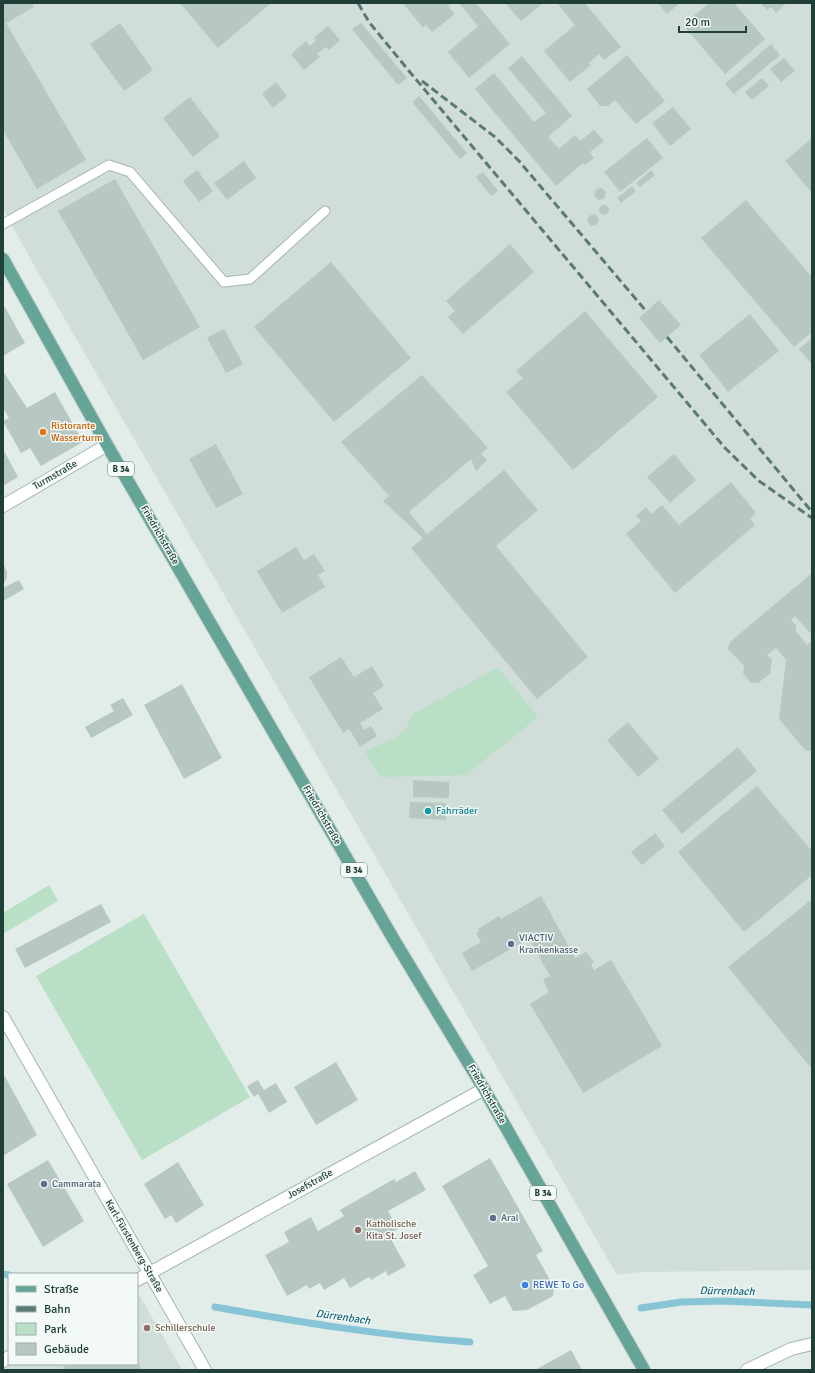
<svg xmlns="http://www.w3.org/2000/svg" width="815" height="1373" font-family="Signika,sans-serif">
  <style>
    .built { fill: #d0ddd8 }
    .green { fill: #b9dfc6 }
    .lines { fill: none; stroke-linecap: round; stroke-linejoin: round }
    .stream { stroke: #87c4d5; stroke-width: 7 }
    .building { fill: #b7c8c2 }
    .lane-casing { stroke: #a4b5b1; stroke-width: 11 }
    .street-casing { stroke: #a4b5b1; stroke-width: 14 }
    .primary-casing { stroke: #c1c9c8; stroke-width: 14 }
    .lane { stroke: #fff; stroke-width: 9 }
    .street { stroke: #fff; stroke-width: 12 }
    .primary { stroke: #64a598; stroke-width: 12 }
    .rail { stroke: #5b7a74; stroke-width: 3; stroke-dasharray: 8 4; stroke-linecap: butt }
    .food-dot { fill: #e8710a; stroke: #f3f9f6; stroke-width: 1.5 }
    .culture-dot { fill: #0f9aa8; stroke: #f3f9f6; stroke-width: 1.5 }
    .service-dot { fill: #5c6f8a; stroke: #f3f9f6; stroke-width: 1.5 }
    .education-dot { fill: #8d6e63; stroke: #f3f9f6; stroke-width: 1.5 }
    .shop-dot { fill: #3f7fe0; stroke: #f3f9f6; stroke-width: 1.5 }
    .labels { text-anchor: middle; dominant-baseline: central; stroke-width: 3; stroke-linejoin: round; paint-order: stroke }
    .shield { fill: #f3f9f6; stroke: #607772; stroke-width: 1 }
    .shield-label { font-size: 9px; font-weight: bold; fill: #213f39 }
    .food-label { font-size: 10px; fill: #c56008; stroke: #f3f9f6; text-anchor: start }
    .street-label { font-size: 10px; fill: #213f39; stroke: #f3f9f6 }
    .culture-label { font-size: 10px; fill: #0d838f; stroke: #f3f9f6; text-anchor: start }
    .service-label { font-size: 10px; fill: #4e5e75; stroke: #f3f9f6; text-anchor: start }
    .education-label { font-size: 10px; fill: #785e54; stroke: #f3f9f6; text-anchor: start }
    .shop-label { font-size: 10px; fill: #366cbe; stroke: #f3f9f6; text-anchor: start }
    .water-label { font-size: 11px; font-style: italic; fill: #17677e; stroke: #f3f9f6 }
  </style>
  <rect width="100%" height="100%" fill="#e2ede9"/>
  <!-- built -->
  <path class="built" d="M3 3H812V1270L641 1272 617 1275 36 269 3 209Z
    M137 1291 182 1370H3L12 1364H137Z"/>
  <!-- green -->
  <path class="green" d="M498 667 538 717 466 775 380 777 365 751 393 739 405 730 413 714Z
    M49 885 58 901 3 934V913Z
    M144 914 250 1097 142 1160 36 976Z"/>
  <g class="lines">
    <!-- stream -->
    <path class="stream" d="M3 1274 9 1275
      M215 1307C299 1322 384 1336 470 1342
      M641 1308 681 1302 724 1301 812 1305"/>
  </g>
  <!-- building -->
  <path class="building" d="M3 3H32L34 7 6 23 86 160 37 189 3 130Z
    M180 3H271L218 48Z
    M403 3H453L448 6 455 14 432 32 426 25 423 28Z
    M459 3H476L510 44 469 78 448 52 478 26Z
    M505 3H543L521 21Z
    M557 3H585L621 47 604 60 599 54 589 63 591 65 570 82 544 51 575 25Z
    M658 3H680L667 14Z
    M709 3H734L765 39 725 74 683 25Z
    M760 3H786L776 13 771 7 767 10Z
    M120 23 153 70 124 91 90 44Z
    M361 23 407 78 398 85 352 29Z
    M328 26 340 40 329 50 326 47 317 54 320 57 304 70 291 54 306 41 310 46 316 41 314 38Z
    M771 44 780 55 734 94 725 84Z
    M627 55 665 101 636 124 615 100 608 106H600L587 89Z
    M522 56 572 116 548 137 559 149 575 135 580 141 594 130 604 141 590 152 594 158 585 165 583 163 556 186 475 89 494 73 534 122 546 113 508 68Z
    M784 58 795 71 781 82 770 69Z
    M762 78 769 86 752 100 745 92Z
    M276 82 287 96 273 108 262 94Z
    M419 96 467 153 460 159 412 102Z
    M190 97 220 136 193 157 163 118Z
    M673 107 691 129 670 146 652 123Z
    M647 138 663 158 620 192 604 172Z
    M812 138V193L785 161Z
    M244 161 256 178 227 200 214 183Z
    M197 170 213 191 199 202 183 181Z
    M651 170 655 175 640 187 636 183Z
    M483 172 498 191 491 196 476 177Z
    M115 179 200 327 143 360 58 211Z
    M632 186 636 191 621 203 617 198Z
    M602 188 606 193 604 199 598 200 594 195 596 189Z
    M746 200 812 277V332L794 347 701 238Z
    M599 210a5 5 0 1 1 10 0a5 5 0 1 1-10 0Z
    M587.5 220a5.5 5.5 0 1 1 11 0a5.5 5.5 0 1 1-11 0Z
    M510 244 534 272 463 334 448 317 455 311 446 301Z
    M331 262 411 358 334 422 254 327Z
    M659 300 681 325 660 343 639 318Z
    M5 307 25 343 3 356V308Z
    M585 311 658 397 573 470 506 392 523 378 516 371Z
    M750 314 779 351 728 392 699 355Z
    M224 329 243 364 226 373 207 338Z
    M812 338V364L799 349Z
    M3 371 27 408 55 392 83 442 41 466 30 448 21 453 3 421 9 418 3 408Z
    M422 375 488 448 481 454 487 460 476 471 471 459 409 512 427 534 504 470 538 510 496 546 588 657 537 699 411 548 423 538 383 501 389 496 341 442Z
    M216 444 243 494 216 508 189 459Z
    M3 449 18 477 3 486Z
    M674 454 696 480 670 503 647 477Z
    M731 482 756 513 750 519 755 525 675 593 626 534 641 521 636 516 646 507 651 514 662 505 679 525Z
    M296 547 304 560 314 554 325 571 318 575 325 587 282 613 257 571Z
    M3 563 7 572V577L3 585Z
    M812 573V635L795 616 791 620 796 625V631L807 645 811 642 812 643V751H806L779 719 786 660 776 648 767 655 772 659 770 674 758 683H751L743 673 744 666 728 649 730 642Z
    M19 580 24 589 3 601V588Z
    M341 657 354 677 372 666 384 686 373 693 383 709 360 723 364 730 371 726 377 736 360 747 349 729 343 733 309 677Z
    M182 684 222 758 184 779 144 705Z
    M123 698 133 715 91 738 85 727 114 711 110 705Z
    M628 722 659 759 638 777 607 740Z
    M738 747 757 771 682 834 662 810Z
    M413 780 449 782V798L413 797Z
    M757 786 812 851V875L744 932 678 852Z
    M410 802 446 803V820L409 818Z
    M655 833 665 846 642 865 631 852Z
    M541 896 575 958 586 952 594 962 591 965 594 970 611 960 662 1046 583 1093 530 1004 549 992 543 979 550 976 529 939 472 971 462 953 481 942 476 933 479 931 478 929 499 916 501 919Z
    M812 899V1069L728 967Z
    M101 904 111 922 25 968 15 949Z
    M336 1062 358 1100 316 1125 294 1087Z
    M3 1073 37 1135 3 1156Z
    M258 1080 264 1090 276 1083 287 1102 269 1113 258 1094 254 1097 247 1086Z
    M490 1158 543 1251 536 1255 554 1287 553 1296 527 1310 513 1311 505 1296 490 1304 473 1275 488 1266 442 1186Z
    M48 1160 84 1221 43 1247 7 1184Z
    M178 1162 204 1205 176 1223 171 1215 165 1219 144 1184Z
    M415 1171 426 1190 388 1211 398 1229 388 1234 406 1266 388 1276 386 1271 371 1280 369 1277 350 1288 344 1278 324 1290 320 1283 309 1289 307 1285 287 1296 265 1255 289 1242 284 1232 311 1217 318 1231 344 1216 340 1210 394 1179 396 1182Z
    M571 1350 582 1370H535Z
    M137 1361 142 1370H65L63 1367 69 1364H137Z"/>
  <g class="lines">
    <defs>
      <path id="lane" d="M3 224 109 165 130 172 224 282 250 279 325 211"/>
      <path id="street" d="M3 506 107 445
        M3 1017 205 1370
        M137 1280 484 1089
        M3 1361 9 1357
        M747 1370 791 1349 812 1344"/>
      <path id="primary" d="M3 259 107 445 394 940 484 1089 644 1370"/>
    </defs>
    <!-- lane casing -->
    <use href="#lane" class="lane-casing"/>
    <!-- street casing -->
    <use href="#street" class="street-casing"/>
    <!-- primary casing -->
    <use href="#primary" class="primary-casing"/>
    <!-- lane -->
    <use href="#lane" class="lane"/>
    <!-- street -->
    <use href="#street" class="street"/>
    <!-- primary -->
    <use href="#primary" class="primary"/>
    <!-- rail -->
    <path class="rail" d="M358 3 369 22 409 71 725 448 759 481 812 518
      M422 81 495 137 519 161 646 311
      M667 337 812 512"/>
  </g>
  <!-- markers -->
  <circle class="food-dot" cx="43" cy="432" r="4"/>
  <circle class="culture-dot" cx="428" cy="811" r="4"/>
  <g class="service-dot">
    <circle cx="511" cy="944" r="4"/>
    <circle cx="44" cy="1184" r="4"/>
    <circle cx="493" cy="1218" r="4"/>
  </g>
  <g class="education-dot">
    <circle cx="358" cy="1230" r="4"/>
    <circle cx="147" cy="1328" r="4"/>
  </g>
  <circle class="shop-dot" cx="525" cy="1285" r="4"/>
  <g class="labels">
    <!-- shield labels -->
    <g class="shield">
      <rect x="108" y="462" width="26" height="14" rx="3"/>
      <rect x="341" y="863" width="26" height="14" rx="3"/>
      <rect x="530" y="1186" width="26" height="14" rx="3"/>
    </g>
    <g class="shield-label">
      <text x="121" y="469">B 34</text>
      <text x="354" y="870">B 34</text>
      <text x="543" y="1193">B 34</text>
    </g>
    <!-- food labels -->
    <g class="food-label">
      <text x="51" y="426">Ristorante<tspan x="51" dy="12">Wasserturm</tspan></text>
    </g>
    <!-- street labels -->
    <g class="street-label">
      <text transform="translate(55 475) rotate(-30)">Turmstraße</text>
      <text transform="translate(160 535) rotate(60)">Friedrichstraße</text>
      <text transform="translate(322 815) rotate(60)">Friedrichstraße</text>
      <text transform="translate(487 1094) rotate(60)">Friedrichstraße</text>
      <text transform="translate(310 1184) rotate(-29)">Josefstraße</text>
      <text transform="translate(134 1246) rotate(60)">Karl-Fürstenberg-Straße</text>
    </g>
    <!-- culture labels -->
    <g class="culture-label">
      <text x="436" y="811">Fahrräder</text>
    </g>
    <!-- service labels -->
    <g class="service-label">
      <text x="519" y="938">VIACTIV<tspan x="519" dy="12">Krankenkasse</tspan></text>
      <text x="52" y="1184">Cammarata</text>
      <text x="501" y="1218">Aral</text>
    </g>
    <!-- education labels -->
    <g class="education-label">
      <text x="366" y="1224">Katholische<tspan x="366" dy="12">Kita St. Josef</tspan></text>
      <text x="155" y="1328">Schillerschule</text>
    </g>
    <!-- shop labels -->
    <g class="shop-label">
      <text x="533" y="1285">REWE To Go</text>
    </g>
    <!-- water labels -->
    <g class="water-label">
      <text transform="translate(727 1291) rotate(1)">Dürrenbach</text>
      <text transform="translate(343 1317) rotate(8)">Dürrenbach</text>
    </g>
  </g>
  <!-- border -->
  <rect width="815" height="1373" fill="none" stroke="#213f39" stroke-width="8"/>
  <!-- legend -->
  <rect x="8" y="1273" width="130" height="92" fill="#f3f9f6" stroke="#9fafaa"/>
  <rect x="16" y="1286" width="20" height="6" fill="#64a598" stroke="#9fafaa"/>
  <text x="44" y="1293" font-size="12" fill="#213f39">Straße</text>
  <rect x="16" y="1306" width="20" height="6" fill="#5b7a74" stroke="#9fafaa"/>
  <text x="44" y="1313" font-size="12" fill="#213f39">Bahn</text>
  <rect x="16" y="1323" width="20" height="12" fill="#b9dfc6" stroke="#9fafaa"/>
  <text x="44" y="1333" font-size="12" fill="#213f39">Park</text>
  <rect x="16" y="1343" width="20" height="12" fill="#b7c8c2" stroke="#9fafaa"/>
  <text x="44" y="1353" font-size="12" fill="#213f39">Gebäude</text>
  <!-- scale -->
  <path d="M679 26v6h67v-6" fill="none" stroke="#213f39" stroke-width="2"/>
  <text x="685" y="26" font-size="12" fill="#213f39" stroke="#f3f9f6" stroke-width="3" paint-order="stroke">20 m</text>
</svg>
